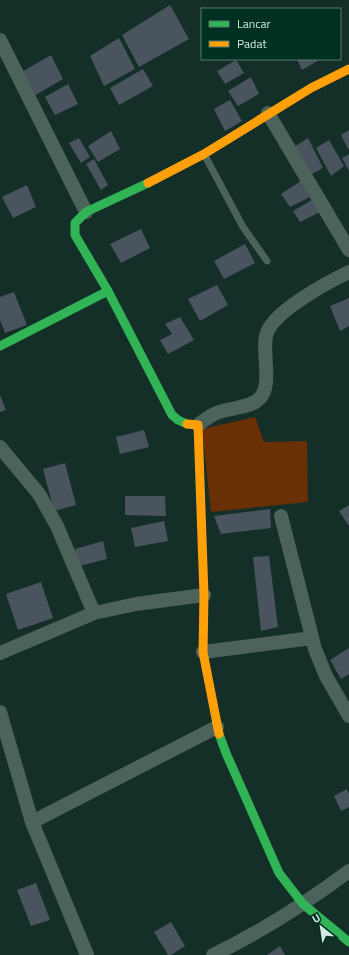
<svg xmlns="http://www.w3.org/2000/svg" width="349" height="955" font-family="'Titillium Web',sans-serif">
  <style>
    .green { fill: #6a3005 }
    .building { fill: #4a545f }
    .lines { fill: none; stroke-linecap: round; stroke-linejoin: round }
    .lane { stroke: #4b635b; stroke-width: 7 }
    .street { stroke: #4b635b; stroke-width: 14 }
    .fast { stroke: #30b455; stroke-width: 9 }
    .slow { stroke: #ff9f0a; stroke-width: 9 }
  </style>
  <rect width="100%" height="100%" fill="#142f27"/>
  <!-- green -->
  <path class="green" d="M255 417 264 442 307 441 308 502 211 512 202 429Z"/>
  <!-- building -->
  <path class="building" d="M170 5 189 39 139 67 122 35Z
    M119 38 135 69 104 86 90 56Z
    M51 55 63 79 34 96 20 73Z
    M297 59H319V60L302 70Z
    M236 60 244 73 225 84 217 71Z
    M143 69 153 86 119 105 110 88Z
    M251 77 259 94 238 106 228 91Z
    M68 84 78 104 55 115 45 97Z
    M230 100 242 121 225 131 214 109Z
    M349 130V148L348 149 341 135Z
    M111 131 120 149 98 162 88 146Z
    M79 138 90 157 81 163 69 143Z
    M308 138 323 168 308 176 294 147Z
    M329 140 344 166 331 176 316 148Z
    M349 154V171L342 158Z
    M94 159 108 185 101 190 86 164Z
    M304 179 314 195 290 207 281 194Z
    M27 185 36 207 13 218 2 197Z
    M317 197 324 210 300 222 293 211Z
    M141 229 150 248 121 263 110 244Z
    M245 244 255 263 224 279 214 261Z
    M217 285 228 305 200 321 188 299Z
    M14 292 27 325 5 333 0 320V297Z
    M349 298V326L340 331 330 306Z
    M180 317 194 340 168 354 160 340 172 334 165 324Z
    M0 395 6 410 0 412Z
    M144 430 149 447 120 454 116 437Z
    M65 463 76 505 54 511 43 469Z
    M125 496H165L166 516 125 515Z
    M349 505V526L339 511Z
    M270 509 271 528 221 534 214 516Z
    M164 521 168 541 135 547 131 528Z
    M103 541 107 559 79 566 75 549Z
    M269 556 278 627 261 631 253 557Z
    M41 582 53 618 18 630 6 594Z
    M349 648V674L341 679 330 660Z
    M347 789 349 794V807L341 811 334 796Z
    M36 883 50 920 31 926 17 890Z
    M171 922 185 946 171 955H168L154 932Z
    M280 946 285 955H267Z"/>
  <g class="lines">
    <!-- lane -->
    <path class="lane" d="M204 154 243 227 267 261"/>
    <!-- street -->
    <path class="street" d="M0 40 86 212
      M268 113 349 250
      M198 425C204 420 211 415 219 412 230 408 250 408 259 399 273 386 262 354 266 336 270 313 328 282 349 272
      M0 447 39 494 57 526 94 613
      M281 516 315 649 326 676 349 716
      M203 652 312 638
      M0 653 94 613 136 604 204 595
      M0 712 32 822 87 955
      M32 822 217 727
      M213 955C261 932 306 903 349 871"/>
    <!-- fast -->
    <path class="fast" d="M108 291 172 415 178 420 187 424
      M0 346 108 291 75 235V223L86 212 148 183
      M219 734 226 753 279 873 303 904 349 942"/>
    <!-- slow -->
    <path class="slow" d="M148 183 204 154 311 88 349 69
      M187 424 198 425 204 595 203 652 219 734"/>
  </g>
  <!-- legend -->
  <rect x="201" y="8" width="140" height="52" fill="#003022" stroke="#547a6e"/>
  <rect x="209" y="21" width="20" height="6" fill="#30b455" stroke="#547a6e"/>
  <text x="237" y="28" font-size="12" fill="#d2eadf">Lancar</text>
  <rect x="209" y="41" width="20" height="6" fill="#ff9f0a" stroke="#547a6e"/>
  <text x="237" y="48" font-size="12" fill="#d2eadf">Padat</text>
  <!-- north arrow -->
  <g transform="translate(321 927) rotate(330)" stroke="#003022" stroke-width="3" paint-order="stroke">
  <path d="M0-3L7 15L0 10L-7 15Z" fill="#d2eadf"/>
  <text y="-6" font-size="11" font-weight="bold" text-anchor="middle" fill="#d2eadf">U</text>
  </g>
</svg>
